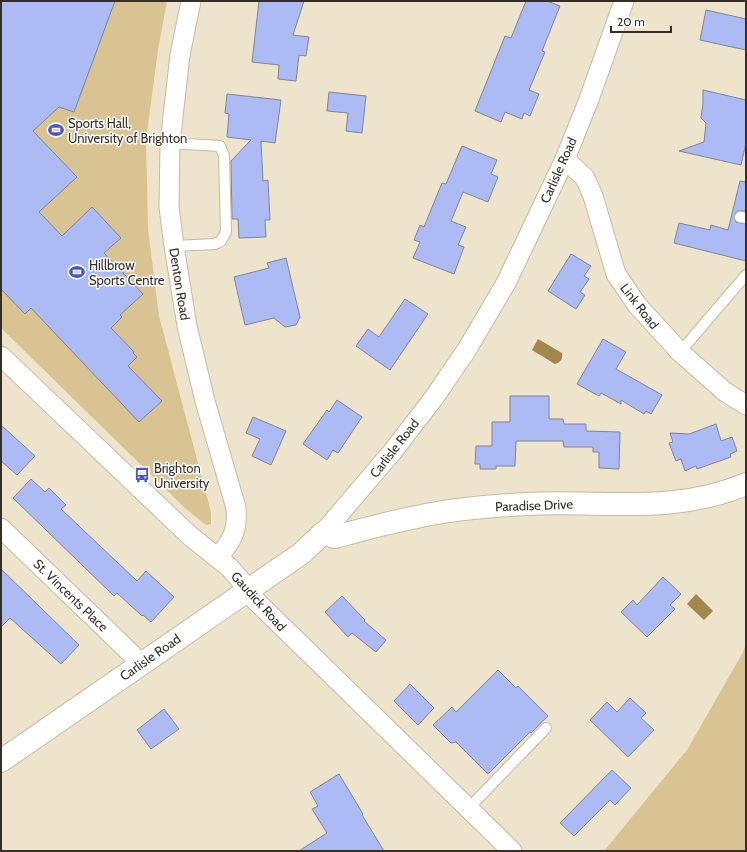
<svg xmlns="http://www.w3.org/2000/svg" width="747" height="852" font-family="Cabin,sans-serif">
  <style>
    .green { fill: #dac392 }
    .water { fill: #a2884d }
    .building { fill: #adbbf5; stroke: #7e849a }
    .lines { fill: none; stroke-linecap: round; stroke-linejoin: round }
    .lane-casing { stroke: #c4baa3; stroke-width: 12 }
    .street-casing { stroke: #c4baa3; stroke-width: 21 }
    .secondary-casing { stroke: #c4baa3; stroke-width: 24 }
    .lane { stroke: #fff; stroke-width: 10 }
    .street { stroke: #fff; stroke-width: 19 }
    .secondary { stroke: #fff; stroke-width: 22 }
    .labels { text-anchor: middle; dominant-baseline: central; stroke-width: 3; stroke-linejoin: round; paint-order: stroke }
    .poi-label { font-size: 13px; fill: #342f26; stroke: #fff; text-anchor: start }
    .street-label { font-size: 13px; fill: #342f26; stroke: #fff }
  </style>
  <rect width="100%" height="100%" fill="#eee3cb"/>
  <!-- green -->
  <path class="green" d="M1 1H167L158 50 146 140 148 229 159 316 211 512V524L206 525 186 509 1 328Z
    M746 644V851H604L687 750 742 654Z"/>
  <!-- water -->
  <path class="water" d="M538 339 562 353C563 359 561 362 555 364L532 350Z
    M696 594 713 611 704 620 687 604Z"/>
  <!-- building -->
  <path class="building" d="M1 1H115L74 112 59 107 33 131 77 177 39 212 62 236 92 207 121 238 104 253 143 294 120 315 122 317 111 328 134 352 133 353 137 357 128 366 162 401 139 422 31 308 25 314 1 289Z
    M259 1H304L293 35 309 37 306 56 299 55 296 81 278 79 279 65 252 62Z
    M526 1H547L560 6 542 51 545 52 529 90 539 94 530 116 524 113 522 119 505 112 501 122 475 111 505 36 511 38Z
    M706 10 746 19V50L700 40Z
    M703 90 746 100V143L741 165 679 151 704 142 706 123 701 118 703 103Z
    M329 92 366 96 362 133 346 131 348 113 327 111Z
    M227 94 281 100 275 143 261 141 263 181 268 180 270 220H265L266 237 239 238 238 219H232L231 161 251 140 227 137 229 114 225 113Z
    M462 146 497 160 491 174 498 177 488 202 463 192 451 221 466 227 458 245 464 247 454 274 413 258 420 242 414 240 420 225 424 227 442 183 446 184Z
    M740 181 746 182V211H737L734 216 736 222 746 224V261L674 243 679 223 710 230 711 225 728 230Z
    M571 254 591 266 584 276 589 279 580 292 585 295 576 309 548 291Z
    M286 258 300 317 296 325 285 327 274 318 245 325 234 277 269 268 267 263Z
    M405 299 428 314 390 370 356 346 368 329 379 337Z
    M603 339 626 352 616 369 662 395 651 414 646 411 644 414 621 400V404L601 393 599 396 577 384Z
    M510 396H549V419H563L564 424H586V431L620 432 619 469 599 468V452H593V447H564L563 441H516L515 466H496V469H480V464H475L476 446H492V422H510Z
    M337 400 362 417 338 453 333 450 327 460 303 444 327 410 329 412Z
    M253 417 286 431 271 465 252 456 260 439 246 433Z
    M716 424 721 441 732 437 737 451 730 454 731 457 697 469 696 466 685 471 681 459 676 461 669 443 673 442 670 433 689 434Z
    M1 425 35 456 17 475 1 461Z
    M31 479 45 492 49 488 66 505 61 509 137 581 146 571 174 597 151 622 143 615 142 616 117 593 114 596 13 498Z
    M1 569 79 645 61 664 10 618 1 627Z
    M663 577 681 594 670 605 675 609 647 637 621 612 633 600 637 605Z
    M342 596 365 620 364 621 386 640 376 652 352 633 348 637 325 612Z
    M498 670 516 688 518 686 548 716 531 733 530 732 488 774 456 742 451 743 433 725 452 707 456 712Z
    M410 684 434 708 418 725 394 701Z
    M630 698 646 713 641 718 654 730 628 757 590 720 607 702 617 712Z
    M164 709 179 729 151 749 137 730Z
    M612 770 631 788 615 805 610 800 574 836 560 823Z
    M339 774 363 814 362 815 384 851H299L327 833 312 809 318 806 310 792Z"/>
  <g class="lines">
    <defs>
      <path id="lane" d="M170 143 220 146 224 156 226 232 221 241 215 244 174 246
        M740 217 746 218
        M680 352 746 275
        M468 809 546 728"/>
      <path id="street" d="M191 1 180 55 170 143 169 207 174 246 187 326 205 401 236 508C238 531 232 541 218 557
        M565 159 585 178 593 196 616 274 637 305 680 352 724 391 746 405
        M1 356 189 535 230 568 248 589 256 601 512 851
        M1 528 141 663
        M323 533 393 451 433 399 466 351 506 283 565 159 588 102 624 1"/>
      <path id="secondary" d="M1 761 302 553 323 533 335 537C361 530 386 523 412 518 450 509 488 506 527 504 602 500 673 515 746 484"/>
    </defs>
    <!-- lane casing -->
    <use href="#lane" class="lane-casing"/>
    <!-- street casing -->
    <use href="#street" class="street-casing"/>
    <!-- secondary casing -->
    <use href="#secondary" class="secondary-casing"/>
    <!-- lane -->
    <use href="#lane" class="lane"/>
    <!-- street -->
    <use href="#street" class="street"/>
    <!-- secondary -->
    <use href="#secondary" class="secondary"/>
  </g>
  <!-- icons -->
  <defs>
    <symbol id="stadium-bare" viewBox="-9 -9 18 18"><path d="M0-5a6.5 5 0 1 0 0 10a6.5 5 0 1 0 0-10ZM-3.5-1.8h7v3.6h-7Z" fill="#4955cb" stroke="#fff" stroke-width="2.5" paint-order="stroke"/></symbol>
    <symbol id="bus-bare" viewBox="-9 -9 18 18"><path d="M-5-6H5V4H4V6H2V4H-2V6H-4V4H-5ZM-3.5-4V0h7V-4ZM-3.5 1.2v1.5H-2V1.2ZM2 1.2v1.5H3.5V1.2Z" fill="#4955cb" stroke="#fff" stroke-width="2.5" paint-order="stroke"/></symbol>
  </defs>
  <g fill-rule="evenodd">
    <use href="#stadium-bare" x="45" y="119" width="22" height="22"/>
    <use href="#stadium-bare" x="66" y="261" width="22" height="22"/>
    <use href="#bus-bare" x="131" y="464" width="22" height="22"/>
  </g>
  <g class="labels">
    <!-- poi labels -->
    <g class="poi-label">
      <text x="68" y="123">Sports Hall,<tspan x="68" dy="15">University of Brighton</tspan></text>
      <text x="89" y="265">Hillbrow<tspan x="89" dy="15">Sports Centre</tspan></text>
      <text x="154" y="468">Brighton<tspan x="154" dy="15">University</tspan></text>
    </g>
    <!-- street labels -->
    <g class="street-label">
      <text transform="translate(558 170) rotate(-66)">Carlisle Road</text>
      <text transform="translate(180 284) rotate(81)">Denton Road</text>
      <text transform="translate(640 306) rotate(52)">Link Road</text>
      <text transform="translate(394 448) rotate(-52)">Carlisle Road</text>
      <text transform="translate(534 505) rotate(-2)">Paradise Drive</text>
      <text transform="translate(71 595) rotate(44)">St. Vincents Place</text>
      <text transform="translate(259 601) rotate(48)">Gaudick Road</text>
      <text transform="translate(150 657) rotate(-35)">Carlisle Road</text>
    </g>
  </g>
  <!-- border -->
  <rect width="747" height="852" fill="none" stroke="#342f26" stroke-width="4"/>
  <!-- scale -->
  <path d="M611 26v6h60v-6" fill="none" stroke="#342f26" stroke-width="2"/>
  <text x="617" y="26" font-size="12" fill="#342f26" stroke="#ffffff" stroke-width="3" paint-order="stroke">20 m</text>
</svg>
